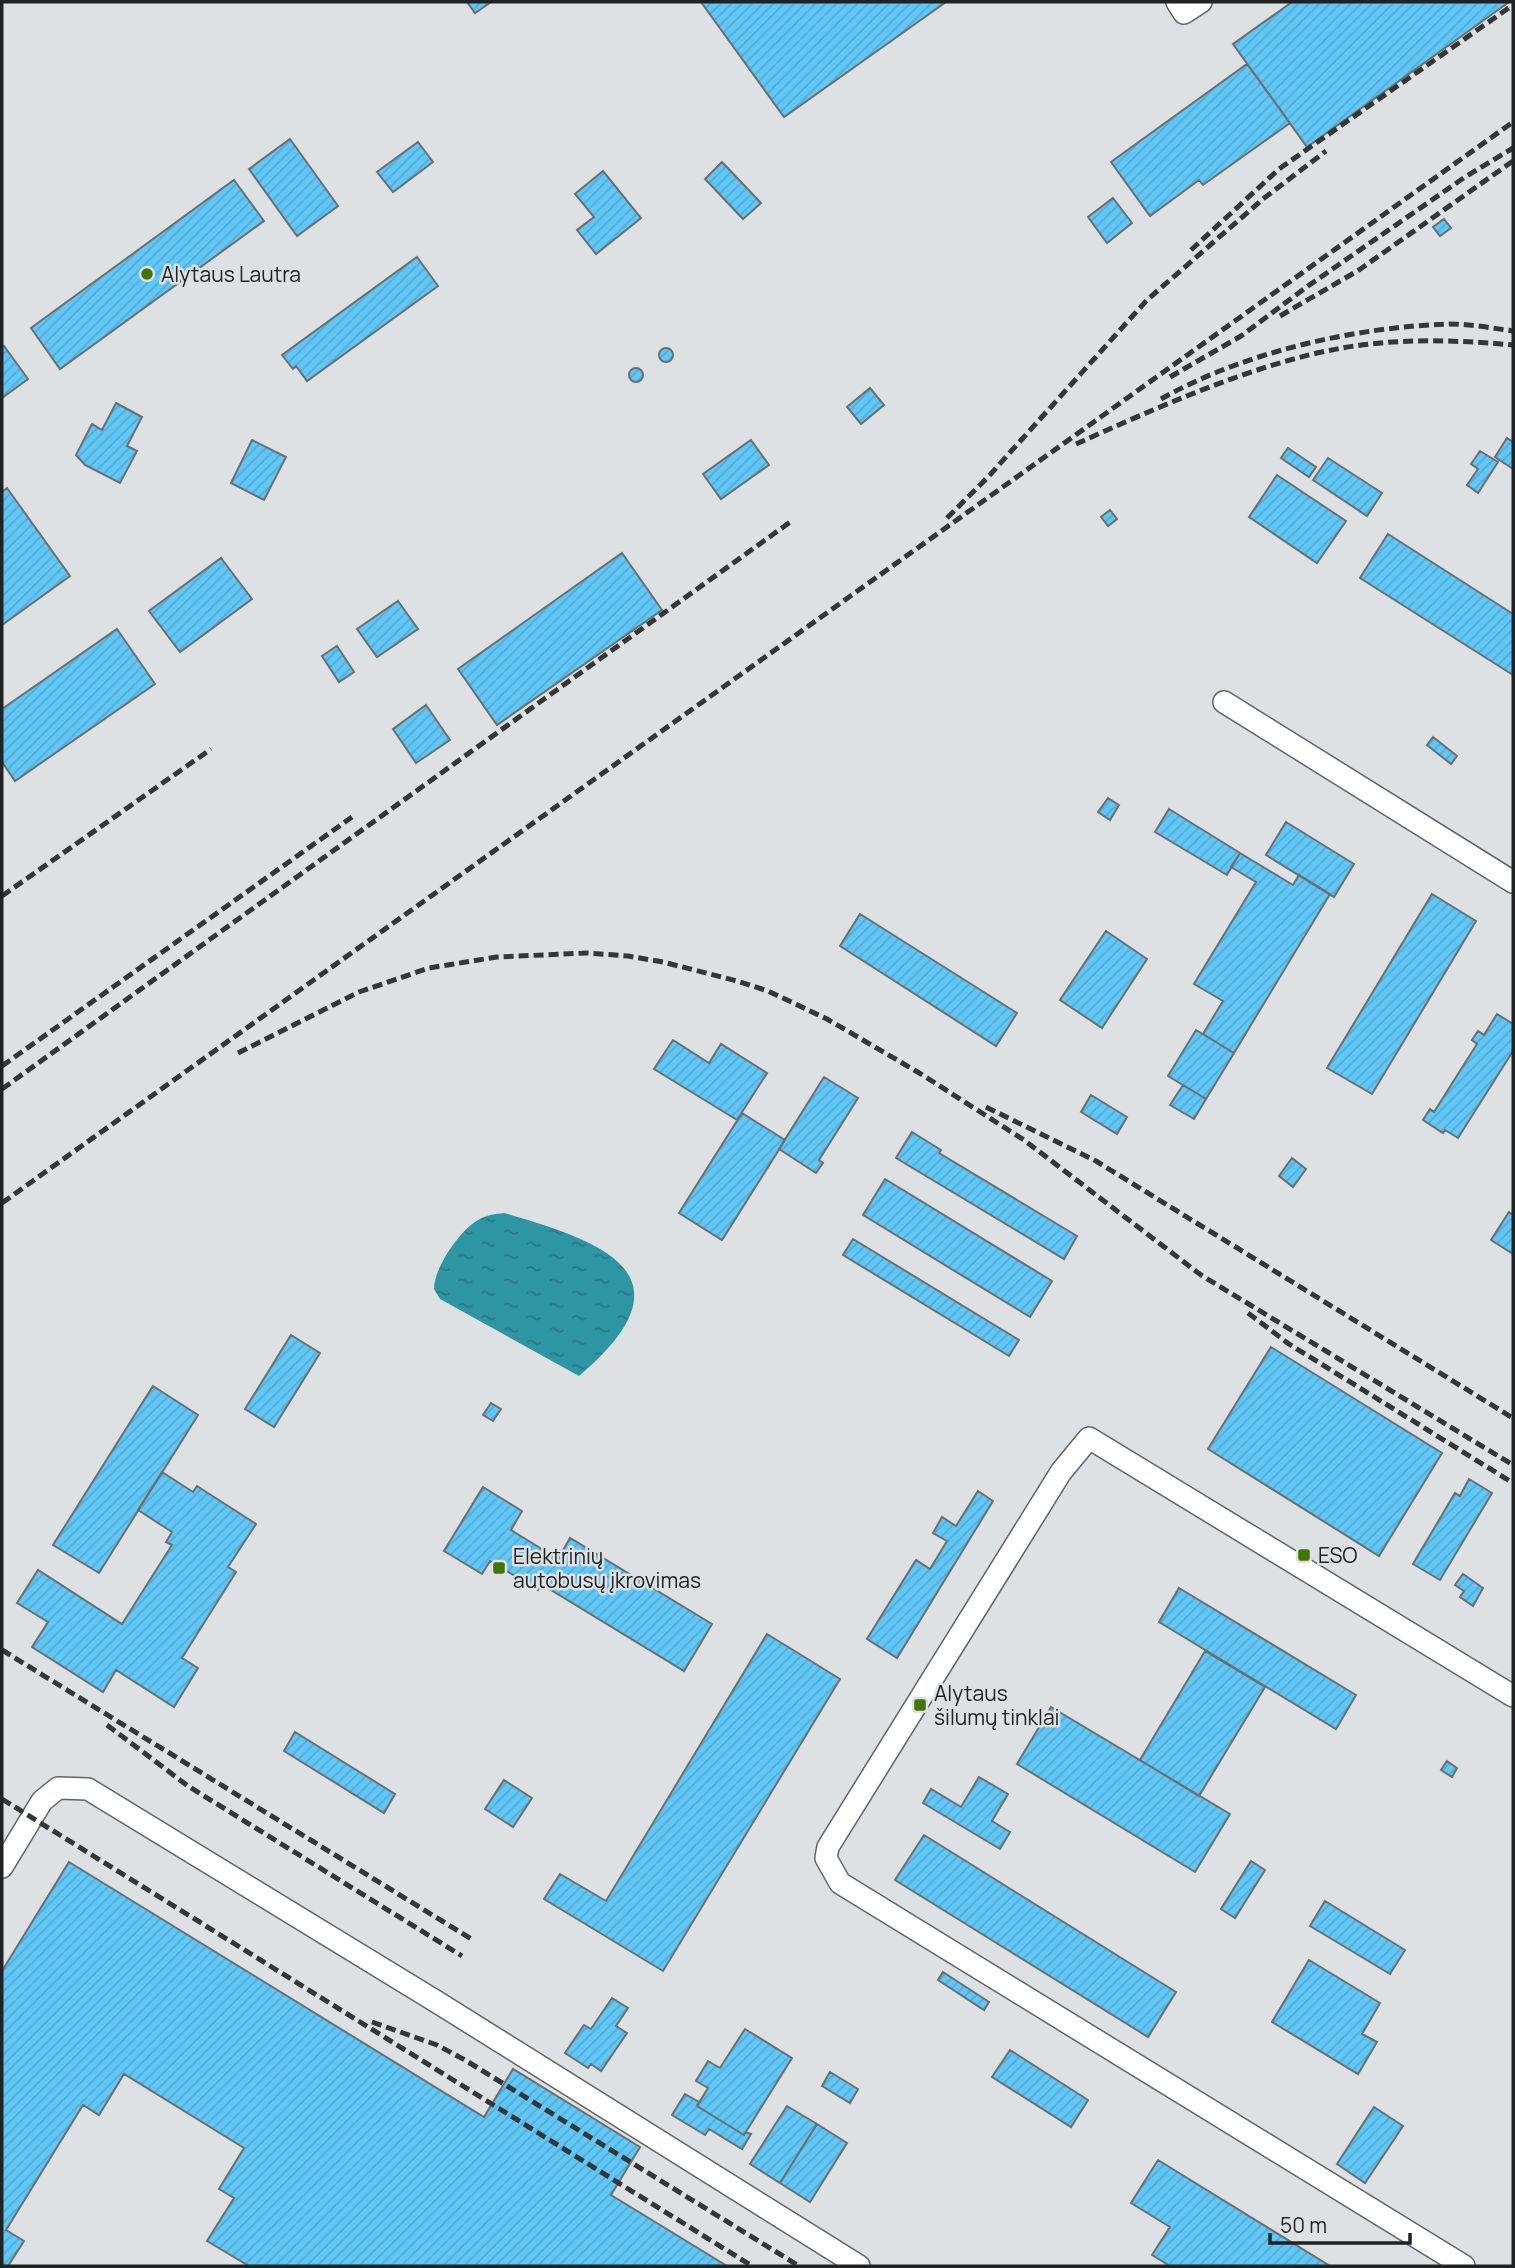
<svg xmlns="http://www.w3.org/2000/svg" width="1515" height="2268" font-family="Manrope,sans-serif">
  <style>
    .water { fill: url(#water-ripples) }
    .building { fill: url(#building-hatch); stroke: #6b6f70; stroke-width: 2 }
    .lines { fill: none; stroke-linecap: round; stroke-linejoin: round }
    .street-casing { stroke: #616365; stroke-width: 24 }
    .street { stroke: #fff; stroke-width: 21 }
    .rail { stroke: #353637; stroke-width: 5; stroke-dasharray: 10 5; stroke-linecap: butt }
    .poi-dot { fill: #407605; stroke: #dee1e4; stroke-width: 2.5 }
    .labels { text-anchor: middle; dominant-baseline: central; stroke-width: 5; stroke-linejoin: round; paint-order: stroke }
    .poi-label { font-size: 21px; fill: #212223; stroke: #dee1e4; text-anchor: start }
  </style>
  <defs>
    <pattern id="water-ripples" width="26" height="14" patternUnits="userSpaceOnUse" patternTransform="scale(1.75)"><rect width="26" height="14" fill="#2e96a2"/><path d="M2 4q2-2 4 0t4 0M15 11q2-2 4 0t4 0" fill="none" stroke="#277a84"/></pattern>
    <pattern id="building-hatch" width="6" height="6" patternUnits="userSpaceOnUse" patternTransform="scale(1.75)"><rect width="6" height="6" fill="#60c7f7"/><path d="M-1 1l2-2M0 6l6-6M5 7l2-2" fill="none" stroke="#53abd3"/></pattern>
  </defs>
  <rect width="100%" height="100%" fill="#dee1e4"/>
  <!-- water -->
  <path class="water" d="M504 1213C604 1241 697 1276 579 1376L440 1299 434 1289C434 1268 459 1231 478 1220 487 1215 494 1214 504 1213Z"/>
  <!-- building -->
  <path class="building" d="M467 2H491L475 13Z
    M701 2H946L784 117Z
    M1292 2H1509L1307 147 1233 44Z
    M1247 64 1290 123 1203 185 1199 180 1150 216 1111 162Z
    M290 139 338 206 297 236 249 169Z
    M418 142 433 162 393 192 377 172Z
    M722 162 761 203 743 219 705 179Z
    M603 171 641 218 596 254 577 230 594 217 575 194Z
    M234 180 264 221 60 369 31 328Z
    M1113 198 1132 223 1107 243 1088 217Z
    M1444 219 1451 228 1440 236 1433 227Z
    M417 257 438 286 307 381 296 366 293 369 282 355Z
    M4 346 28 379 2 398V347Z
    M659 355a7 7 0 1 1 14 0a7 7 0 1 1-14 0Z
    M629 375a7 7 0 1 1 14 0a7 7 0 1 1-14 0Z
    M870 388 884 405 861 424 847 407Z
    M116 403 142 417 127 446 137 451 120 483 85 465 76 455 92 424 102 430Z
    M1507 438 1513 442V469L1495 457Z
    M252 440 286 457 264 500 231 483Z
    M751 440 769 465 721 499 703 474Z
    M1288 448 1316 467 1309 477 1281 458Z
    M1480 451 1498 462 1478 493 1467 485 1478 469 1471 464Z
    M1328 458 1382 493 1367 516 1313 480Z
    M1277 475 1346 521 1317 563 1249 517Z
    M7 488 70 576 2 625V492Z
    M1110 510 1117 519 1108 526 1101 517Z
    M1388 534 1513 614V675L1360 578Z
    M622 553 662 610 497 725 458 669Z
    M221 558 252 599 180 652 149 611Z
    M398 601 418 629 377 657 357 629Z
    M117 629 155 684 15 781 2 762V709Z
    M337 646 354 672 339 682 322 656Z
    M426 705 450 740 416 763 393 729Z
    M1433 737 1457 756 1451 764 1427 745Z
    M1108 798 1119 805 1110 820 1098 812Z
    M1169 809 1240 853 1227 875 1155 832Z
    M1286 822 1354 864 1334 897 1266 855Z
    M1240 853 1293 885 1299 875 1330 894 1234 1053 1203 1034 1223 1001 1194 984 1256 882 1231 867Z
    M1432 894 1476 921 1372 1094 1327 1068Z
    M860 914 1017 1013 996 1046 840 946Z
    M1106 931 1147 959 1102 1028 1060 1000Z
    M1497 1014 1513 1024V1051L1458 1138 1445 1130 1443 1133 1423 1120 1430 1109 1434 1112 1477 1044 1472 1040 1478 1031 1484 1035Z
    M1196 1030 1234 1053 1206 1099 1168 1076Z
    M673 1040 709 1063 721 1044 767 1073 737 1120 654 1069Z
    M824 1077 858 1098 819 1160 823 1163 816 1173 779 1149Z
    M1183 1085 1206 1099 1194 1119 1170 1105Z
    M1091 1095 1127 1117 1117 1134 1081 1112Z
    M742 1113 785 1140 722 1240 679 1213Z
    M912 1132 941 1150 939 1153 1077 1236 1064 1259 896 1158Z
    M1292 1158 1306 1169 1293 1187 1279 1176Z
    M885 1179 1052 1281 1030 1317 863 1215Z
    M1509 1212 1513 1215V1254L1491 1240Z
    M853 1239 1019 1340 1009 1356 843 1255Z
    M291 1335 320 1353 274 1427 245 1409Z
    M1271 1347 1442 1453 1379 1556 1208 1449Z
    M153 1386 198 1415 99 1573 53 1545Z
    M491 1403 501 1409 493 1421 483 1415Z
    M162 1472 193 1492 197 1486 256 1524 228 1567 236 1572 182 1658 198 1668 174 1707 116 1670 103 1692 32 1647 48 1622 17 1603 38 1570 122 1624 172 1545 166 1542 172 1532 138 1510Z
    M1469 1479 1492 1493 1440 1580 1413 1564 1455 1493 1460 1496Z
    M483 1487 522 1511 511 1530 558 1559 570 1538 712 1624 684 1671 541 1584 538 1590 490 1561 482 1574 444 1551Z
    M978 1491 993 1501 897 1658 867 1639 916 1560 930 1569 947 1541 933 1533 942 1517 956 1526Z
    M1463 1574 1483 1588 1473 1606 1460 1597 1464 1591 1455 1585Z
    M1179 1588 1356 1695 1336 1729 1159 1622Z
    M767 1634 840 1679 663 1971 544 1899 560 1874 606 1901Z
    M1205 1651 1265 1687 1199 1796 1140 1760Z
    M1051 1707 1230 1814 1195 1872 1017 1764Z
    M295 1732 395 1794 384 1813 284 1751Z
    M1447 1761 1457 1768 1452 1777 1441 1770Z
    M979 1777 1008 1794 992 1821 1010 1832 1000 1849 923 1803 931 1789 961 1807Z
    M504 1780 532 1798 513 1827 485 1809Z
    M924 1835 1176 1992 1148 2037 895 1880Z
    M1251 1861 1265 1870 1235 1918 1221 1909Z
    M69 1862 484 2117 513 2069 640 2147 611 2195 727 2266H249L207 2241 234 2198 219 2189 244 2148 124 2074 99 2115 83 2105 6 2230 24 2241 8 2266H2V1971Z
    M1325 1901 1405 1950 1390 1974 1310 1926Z
    M1309 1960 1380 2003 1362 2034 1377 2042 1358 2074 1272 2022Z
    M943 1972 989 2002 984 2010 938 1980Z
    M612 1998 628 2008 616 2026 627 2033 601 2071 591 2064 588 2068 565 2053 584 2025 591 2029Z
    M745 2029 792 2058 744 2135 697 2106 708 2088 696 2081 708 2061 720 2068Z
    M1010 2050 1088 2100 1071 2127 992 2077Z
    M830 2072 858 2089 850 2103 822 2086Z
    M685 2094 699 2102 697 2106 744 2135 746 2132 751 2134 742 2149 709 2129 705 2135 672 2115Z
    M787 2106 817 2124 780 2183 750 2164Z
    M1374 2107 1403 2126 1365 2183 1337 2164Z
    M817 2124 847 2143 810 2202 780 2183Z
    M1158 2160 1330 2266H1170L1152 2255 1170 2227 1131 2203Z"/>
  <g class="lines">
    <defs>
      <path id="street" d="M1177 2 1184 13 1201 2
        M1224 702 1513 882
        M2 1867 42 1801 58 1788 88 1789 437 2002 859 2266
        M1464 2266 840 1883 826 1858 828 1847 1061 1472 1089 1438 1513 1696"/>
    </defs>
    <!-- street casing -->
    <use href="#street" class="street-casing"/>
    <!-- street -->
    <use href="#street" class="street"/>
    <!-- rail -->
    <path class="rail" d="M1191 250 1279 169 1513 5
      M1280 316 1359 270 1513 161
      M1170 377 1241 336 1308 286 1465 177 1513 148
      M1161 399C1244 352 1355 327 1449 324 1470 324 1492 328 1513 331
      M1076 444C1156 408 1256 363 1342 348 1398 338 1458 340 1513 345
      M947 518 988 477 1147 300 1263 199 1326 151
      M2 896 211 749
      M238 1053 359 992 429 968 497 957 587 953 628 956 663 962 737 981 768 991 827 1019 921 1074 1024 1140 1201 1275 1513 1465
      M2 1066 352 817
      M2 1089 793 520
      M986 1107 1096 1161 1513 1418
      M2 1203 1513 122
      M1248 1313 1289 1344 1513 1483
      M2 1650 473 1940
      M107 1725 188 1786 462 1956
      M2 1799 752 2266
      M372 2022 437 2045 465 2060 799 2266"/>
  </g>
  <!-- markers -->
  <g class="poi-dot">
    <circle cx="147" cy="274" r="7"/>
    <rect x="1297" y="1548" width="14" height="14" rx="3.5"/>
    <rect x="492" y="1561" width="14" height="14" rx="3.5"/>
    <rect x="913" y="1698" width="14" height="14" rx="3.5"/>
  </g>
  <g class="labels">
    <!-- poi labels -->
    <g class="poi-label">
      <text x="161" y="274">Alytaus Lautra</text>
      <text x="1318" y="1555">ESO</text>
      <text x="513" y="1556">Elektrinių<tspan x="513" dy="24">autobusų įkrovimas</tspan></text>
      <text x="934" y="1693">Alytaus<tspan x="934" dy="24">šilumų tinklai</tspan></text>
    </g>
  </g>
  <!-- border -->
  <rect width="1515" height="2268" fill="none" stroke="#212223" stroke-width="7"/>
  <!-- scale -->
  <path d="M1270 2233v10h140v-10" fill="none" stroke="#212223" stroke-width="3.5"/>
  <text x="1280" y="2233" font-size="21" fill="#212223" stroke="#dee1e4" stroke-width="5" paint-order="stroke">50 m</text>
</svg>
